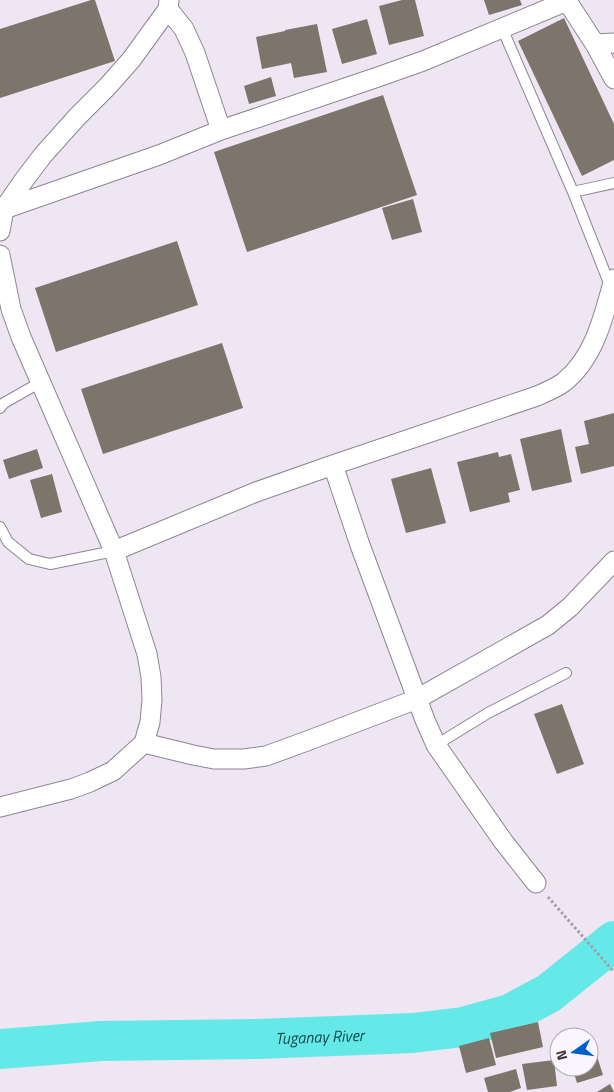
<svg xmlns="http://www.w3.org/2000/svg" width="614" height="1092" font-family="'Titillium Web',sans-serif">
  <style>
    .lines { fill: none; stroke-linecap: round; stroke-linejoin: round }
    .river { stroke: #65e8e8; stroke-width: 40 }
    .building { fill: #7d746b }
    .lane-casing { stroke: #8d8690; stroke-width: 12 }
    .street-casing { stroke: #8d8690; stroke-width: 21 }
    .path { stroke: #a49fa7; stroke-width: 3; stroke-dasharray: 2.5 2.5; stroke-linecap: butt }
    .lane { stroke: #fff; stroke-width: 10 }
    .street { stroke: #fff; stroke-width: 19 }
    .labels { text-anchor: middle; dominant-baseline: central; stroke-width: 5; stroke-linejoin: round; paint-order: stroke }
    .water-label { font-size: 16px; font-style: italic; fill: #104c4c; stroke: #fbf5fe }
  </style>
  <rect width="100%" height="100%" fill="#eee7f3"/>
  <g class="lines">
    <!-- river -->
    <path class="river" id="s1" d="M0 1049 101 1041 258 1039 413 1033 463 1027 510 1014 549 993 614 941"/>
  </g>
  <!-- building -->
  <path class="building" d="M91 0H95L115 61 0 98V29Z
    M402 0H415L424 36 389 45 379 6Z
    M484 0H520L522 5 489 15Z
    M564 18 614 124V160L582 176 518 41Z
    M367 19 377 54 342 64 332 29Z
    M317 24 327 72 294 78 291 63 262 69 256 37 285 31V30Z
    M271 77 276 96 249 104 244 86Z
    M383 95 417 195 247 252 214 152Z
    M413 199 422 232 392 240 382 208Z
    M177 241 198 305 56 352 35 288Z
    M222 343 243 408 103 454 81 389Z
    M614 413V466L581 474 575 447 589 444 584 421Z
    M561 429 572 482 532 491 520 439Z
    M37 449 43 468 9 479 3 460Z
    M498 452 499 457 511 454 520 490 508 493 510 502 470 512 457 462Z
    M431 468 446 523 406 533 391 479Z
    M52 474 62 512 41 518 30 480Z
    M562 704 584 764 557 774 534 714Z
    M538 1022 543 1047 496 1058 490 1033Z
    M489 1038 496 1065 466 1073 459 1046Z
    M595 1050 603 1075 577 1083 572 1067H589V1051Z
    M554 1060 557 1086 527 1090 522 1064Z
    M516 1069 521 1088 510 1092H488L484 1078Z
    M610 1084 614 1092H597Z"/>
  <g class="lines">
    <defs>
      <path id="lane" d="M502 28 573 192 611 288
        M573 192 614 183
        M0 408 4 403 41 382
        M0 527 8 542 29 559 50 564 114 551
        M436 745 488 713 566 673"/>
      <path id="street" d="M168 9 184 29 195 53 221 130
        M595 44 614 79
        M4 209 159 155 221 130 375 78 423 61 567 1 595 44 614 43
        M0 231 4 209 24 180 43 155 77 117 107 87 131 60 168 9 169 0
        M0 255 11 309 21 337 114 551 147 654 151 677 152 700 150 722 144 743 113 771 90 782 71 789 0 807
        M333 465 360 545 425 720 436 745 503 841 536 883
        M114 551 256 492 333 465 537 396C546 392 556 388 564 382 595 357 604 315 614 279
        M144 743 193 755 214 759H244L266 756 307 741 417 699 548 625 570 607 614 561"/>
    </defs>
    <!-- lane casing -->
    <use href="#lane" class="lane-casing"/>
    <!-- street casing -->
    <use href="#street" class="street-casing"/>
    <!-- path -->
    <path class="path" d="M548 897 614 972"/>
    <!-- lane -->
    <use href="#lane" class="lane"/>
    <!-- street -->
    <use href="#street" class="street"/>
  </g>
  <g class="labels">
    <!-- water labels -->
    <g class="water-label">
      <text stroke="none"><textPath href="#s1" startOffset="320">Tuganay River</textPath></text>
    </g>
  </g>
  <!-- north arrow -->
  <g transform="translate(574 1052) rotate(256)"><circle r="24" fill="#fbf5fe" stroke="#ada9b0"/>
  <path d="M0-4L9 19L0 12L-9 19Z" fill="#0060c9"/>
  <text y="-8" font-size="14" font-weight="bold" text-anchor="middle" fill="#39363a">N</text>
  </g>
</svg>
